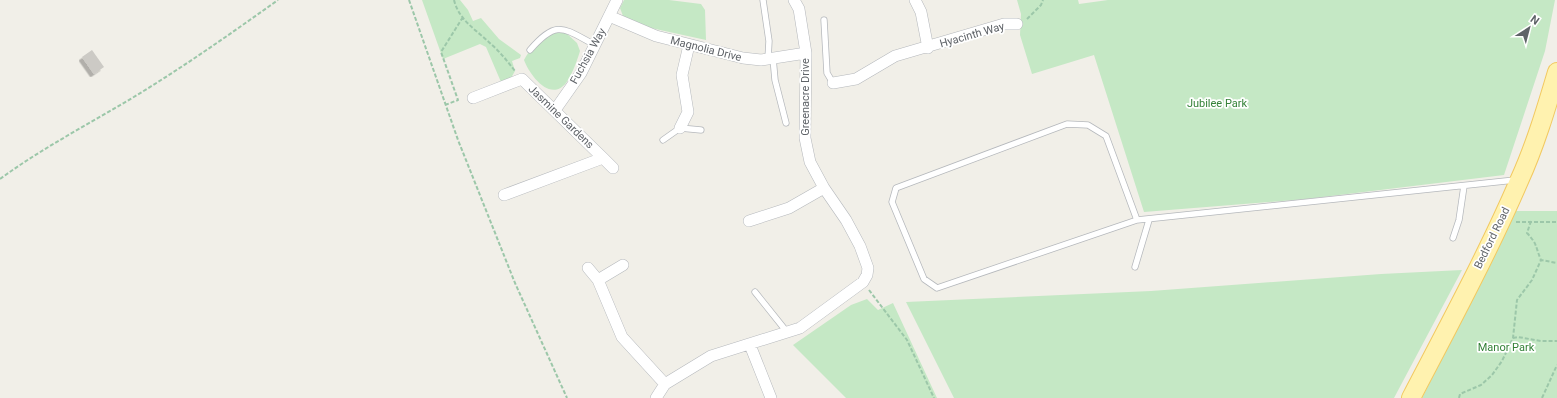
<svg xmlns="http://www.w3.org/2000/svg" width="1557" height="398" font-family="Roboto,sans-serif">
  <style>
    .green { fill: #c5e8c5 }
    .building { fill: #cccac5; filter: url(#shadow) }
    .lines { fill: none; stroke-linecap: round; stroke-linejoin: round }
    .service-casing { stroke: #b5b8bc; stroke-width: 7 }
    .minor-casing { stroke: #b5b8bc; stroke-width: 12 }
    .primary-casing { stroke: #f2c960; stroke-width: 20 }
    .path { stroke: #9cc7a9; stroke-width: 2; stroke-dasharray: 4 2; stroke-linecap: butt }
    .service { stroke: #fff; stroke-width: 5.5 }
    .minor { stroke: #fff; stroke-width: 11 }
    .primary { stroke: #fff2af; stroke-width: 18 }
    .labels { text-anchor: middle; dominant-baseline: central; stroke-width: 3.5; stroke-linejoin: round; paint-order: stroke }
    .street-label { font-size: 11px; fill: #5f6368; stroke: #fff }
    .park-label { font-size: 11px; fill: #348238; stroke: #fff }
  </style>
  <defs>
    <filter id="shadow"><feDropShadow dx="-3.5" dy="3.5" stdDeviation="0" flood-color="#0004"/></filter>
  </defs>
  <rect width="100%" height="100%" fill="#f1efe8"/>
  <!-- green -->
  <path class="green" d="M422 0H460L468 10 473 21 481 18 499 39 521 55 520 58 512 61 515 71 511 78 501 82 486 47 480 44 443 59Z
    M624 0H669L701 4 705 10 706 40 651 28 623 16 620 8Z
    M1017 0H1078L1079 4 1108 0H1555L1545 51 1504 175 1306 199 1144 212 1094 55 1032 74 1020 35 1021 14Z
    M553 31H564L577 43 580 51C577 61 572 75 566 83 550 103 529 74 524 60 529 49 543 38 553 31Z
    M1516 211H1557V398H1422Z
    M1462 270 1394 398H954L906 302 1151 291 1381 274Z
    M867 299 878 310 893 303 937 398H846L793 345 851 305Z"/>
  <!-- building -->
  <path class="building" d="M92 50 104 67 94 74 82 57Z"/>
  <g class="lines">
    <defs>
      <path id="service" d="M763 0 769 41 768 59
        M824 20 827 73 833 83
        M530 50C557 19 563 28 595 45
        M773 58 775 80 786 123
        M663 140 680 128 701 130
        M1137 220 1106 136 1088 125 1067 124 896 188 892 202 924 279 937 288 1137 220 1515 180
        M1453 238 1459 220 1464 186
        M1135 267 1149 220
        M755 292 787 332"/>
      <path id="minor" d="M915 0 921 12 928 48
        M609 16 656 36 743 58 761 60 806 53
        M833 83 856 79 895 56 1004 24H1017
        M473 98 522 79 603 158 504 195
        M555 110 581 73 617 0
        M680 128 688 112 682 75 689 45
        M603 158 613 168
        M749 221 789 208 824 188
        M623 265 598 280 622 337 665 384
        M588 268 598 280
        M750 345 771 398
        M656 398 665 384 711 356 800 328 863 282 867 275 868 268 860 246 846 220 824 188 810 162 805 138 806 53 799 9 794 0"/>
      <path id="primary" d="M1411 398C1448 327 1487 255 1519 181 1535 146 1546 109 1557 72"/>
    </defs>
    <!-- service casing -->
    <use href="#service" class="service-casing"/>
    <!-- minor casing -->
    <use href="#minor" class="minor-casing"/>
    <!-- primary casing -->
    <use href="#primary" class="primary-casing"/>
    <!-- path -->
    <path class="path" d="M409 0 458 140 515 283 567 398
      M454 0C459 21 478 31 492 45 501 53 508 62 515 71
      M1027 19 1041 5 1043 0
      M445 105 458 100 441 52 463 17
      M0 179C45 146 95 121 142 92 189 63 233 32 278 0
      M1531 221 1527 233C1538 245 1535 246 1541 260L1557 263
      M1516 222H1557
      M869 290 907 340 934 398
      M1513 338 1518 337 1541 341H1557
      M1459 398 1460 394 1481 385 1492 375 1502 361 1513 338 1517 300 1532 280 1541 260
      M1542 398 1557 365"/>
    <!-- service -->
    <use href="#service" class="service"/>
    <!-- minor -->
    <use href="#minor" class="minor"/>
    <!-- primary -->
    <use href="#primary" class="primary"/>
  </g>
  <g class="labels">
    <!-- street labels -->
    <g class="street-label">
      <text transform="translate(972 35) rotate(-16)">Hyacinth Way</text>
      <text transform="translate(706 49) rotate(14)">Magnolia Drive</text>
      <text transform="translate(588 56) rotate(-61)">Fuchsia Way</text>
      <text transform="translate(805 97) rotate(-90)">Greenacre Drive</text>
      <text transform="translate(561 117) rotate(44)">Jasmine Gardens</text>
      <text transform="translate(1492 238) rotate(-64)">Bedford Road</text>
    </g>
    <!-- park labels -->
    <g class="park-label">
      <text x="1217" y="103">Jubilee Park</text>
      <text x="1506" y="347">Manor Park</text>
    </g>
  </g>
  <!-- north arrow -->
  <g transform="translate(1529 28) rotate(36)" stroke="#ffffff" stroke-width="3" paint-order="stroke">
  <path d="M0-3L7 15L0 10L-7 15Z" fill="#5f6368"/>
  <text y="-6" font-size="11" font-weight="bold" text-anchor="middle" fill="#5f6368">N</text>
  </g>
</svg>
